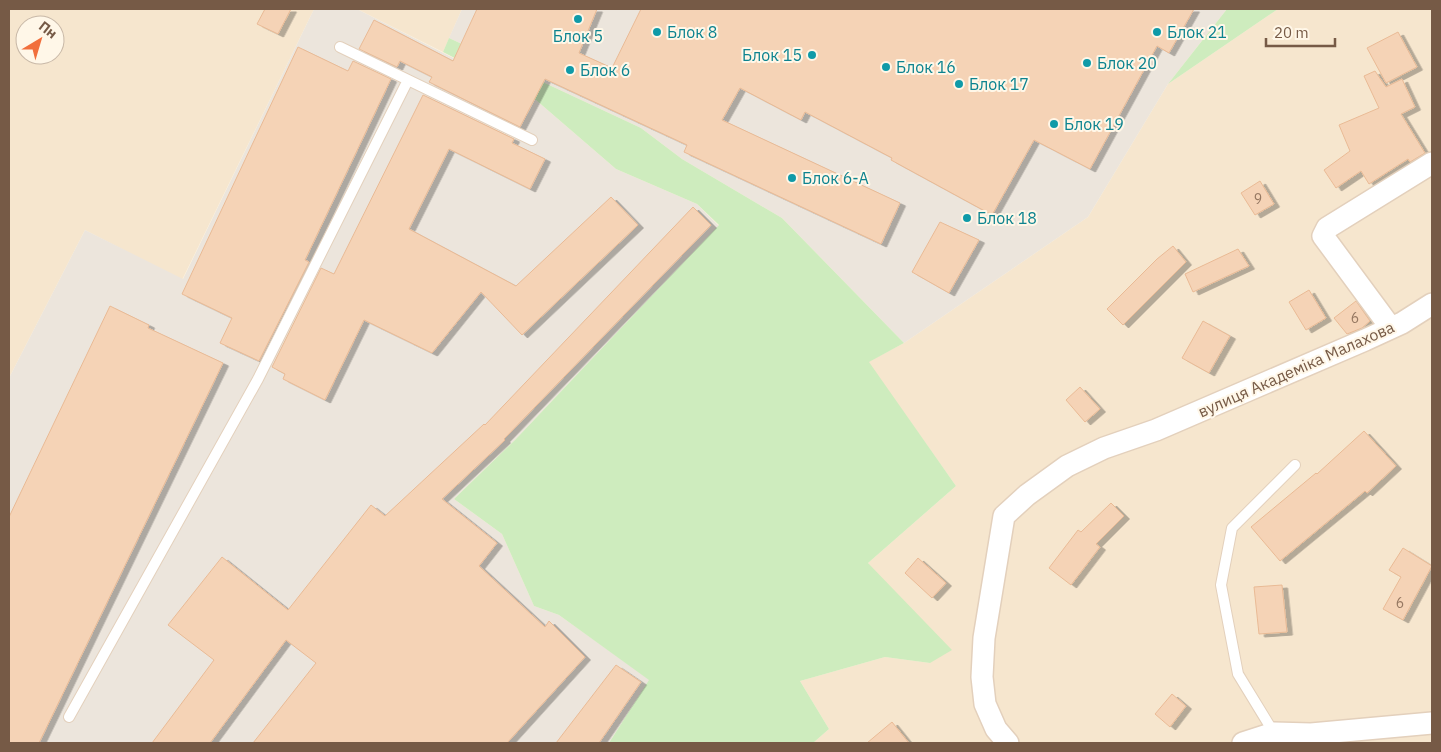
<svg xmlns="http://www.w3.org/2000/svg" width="1441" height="752" font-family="'IBM Plex Sans',sans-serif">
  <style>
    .residential { fill: #f6e6ce; fill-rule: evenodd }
    .industrial { fill: #ece5dc }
    .green { fill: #ceecbe }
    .building { fill: #f5d3b6; stroke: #e9ba95; filter: url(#shadow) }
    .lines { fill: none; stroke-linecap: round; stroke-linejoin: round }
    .lane-casing { stroke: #e3d0bc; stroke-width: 12 }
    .street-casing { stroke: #e3d0bc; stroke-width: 24 }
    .lane { stroke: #fff; stroke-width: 10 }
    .street { stroke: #fff; stroke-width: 21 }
    .culture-dot { fill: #0f9aa8; stroke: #fff7e8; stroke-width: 2 }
    .labels { text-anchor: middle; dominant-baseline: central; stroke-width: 4; stroke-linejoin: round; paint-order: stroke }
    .number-label { font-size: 14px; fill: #967862 }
    .culture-label { font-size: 16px; fill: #0d838f; stroke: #fff7e8; text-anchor: start }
    .street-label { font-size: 16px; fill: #765a46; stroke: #fff7e8 }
  </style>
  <defs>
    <filter id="shadow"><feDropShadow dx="5.5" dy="3" stdDeviation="0" flood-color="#0004"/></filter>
  </defs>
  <rect width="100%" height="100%" fill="#fef4e0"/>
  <!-- residential -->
  <path class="residential" d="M9 9H314L182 280 85 230 9 378ZM25 25H55V55H25Z
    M357 9H462L443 52Z
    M1278 9H1432V743H813L829 729 800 681 885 657 930 663 868 563 956 486 868 362 904 343 1088 217 1168 84Z"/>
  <!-- industrial -->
  <path class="industrial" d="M314 9H357L536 100 616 169 697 204 719 226 515 440 454 499 502 534 534 606 559 615 650 680 609 743H9V378L85 230 183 279Z
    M462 9H1227L1168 84 1088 217 904 343 782 218 682 159 641 128 449 38Z"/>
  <!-- green -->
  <path class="green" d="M1227 9H1278L1168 84Z
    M449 38 641 128 682 159 782 218 904 343 869 362 956 486 868 563 952 650 930 663 885 657 800 681 829 729 813 743H609L649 680 559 615 534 606 502 534 454 499 515 440 719 225 697 204 616 169 536 100 443 52Z"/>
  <!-- building -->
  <path class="building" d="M265 9H291L278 34 257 24Z
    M477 9H597L579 53 612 68 641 9H1194L1169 53 1157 46 1090 169 1034 140 992 215 891 160 892 158 805 112 801 120 740 88 722 120 900 203 881 244 684 152 687 145 545 79 520 127 429 82 432 77 400 61 397 67 359 49 374 20 453 61Z
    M1398 32 1417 67 1386 83 1367 48Z
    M298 47 348 71 353 61 391 79 305 260 309 262 259 361 220 343 232 318 182 294Z
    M1375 71 1386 87 1402 79 1415 107 1401 114 1425 153 1410 162 1408 159 1369 184 1361 171 1336 188 1324 170 1350 151 1339 125 1379 108 1364 76Z
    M423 95 514 139 512 143 545 159 530 189 449 149 409 229 516 286 611 197 638 225 522 335 481 292 432 353 364 320 325 400 283 379 285 374 272 367 321 268 334 274Z
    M1260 181 1274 204 1255 215 1241 193Z
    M693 207 711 225 504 439 505 440 442 499 497 543 479 566 545 627 549 621 585 657 507 743H253L316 663 286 640 210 743H152L214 660 168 625 222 557 288 610 371 505 385 516 484 424 485 425Z
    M940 222 979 240 949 293 912 272Z
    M1173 246 1186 262 1123 325 1107 309 1157 259Z
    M1238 249 1249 266 1193 292 1185 274Z
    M1309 290 1326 318 1306 330 1289 302Z
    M1356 301 1370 321 1362 328 1347 334 1334 318Z
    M110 306 149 325 148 328 223 363 39 743H9V517Z
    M1203 321 1230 336 1209 373 1182 358Z
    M1080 387 1100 409 1085 422 1066 400Z
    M1364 431 1396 466 1367 493 1365 491 1280 561 1251 527 1316 473 1317 474Z
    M1111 503 1124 516 1096 544 1100 547 1071 585 1049 568 1078 530 1081 532Z
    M1403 548 1432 566 1403 620 1383 609 1401 577 1389 570Z
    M918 558 946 583 932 598 905 573Z
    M1282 585 1287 632 1259 634 1254 587Z
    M616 665 641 682 599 743H556Z
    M1172 694 1186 706 1170 727 1155 714Z
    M892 722 909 743H867Z"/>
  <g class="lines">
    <defs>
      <path id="lane" d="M340 47 532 140
        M69 717 258 379 408 80
        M1274 733 1238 674 1221 585 1232 528 1295 465"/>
      <path id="street" d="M1391 328 1323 236 1327 228 1432 163
        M1008 743 996 729 985 704 982 677 984 638 1004 516 1027 495 1067 466 1104 448 1156 430 1365 340 1402 323 1432 304
        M1243 743 1274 733 1311 734 1432 723"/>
    </defs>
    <!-- lane casing -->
    <use href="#lane" class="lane-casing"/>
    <!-- street casing -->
    <use href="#street" class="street-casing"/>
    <!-- lane -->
    <use href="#lane" class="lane"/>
    <!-- street -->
    <use href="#street" class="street"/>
  </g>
  <!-- markers -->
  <g class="culture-dot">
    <circle cx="578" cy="19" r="5"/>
    <circle cx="657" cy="32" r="5"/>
    <circle cx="1157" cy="32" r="5"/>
    <circle cx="812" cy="55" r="5"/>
    <circle cx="1087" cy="63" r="5"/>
    <circle cx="886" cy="67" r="5"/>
    <circle cx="570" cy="70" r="5"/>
    <circle cx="959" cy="84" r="5"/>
    <circle cx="1054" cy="124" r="5"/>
    <circle cx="792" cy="178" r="5"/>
    <circle cx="967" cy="218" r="5"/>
  </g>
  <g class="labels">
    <!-- number labels -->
    <g class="number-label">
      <text x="1258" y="199">9</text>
      <text x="1355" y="318">6</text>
      <text x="1400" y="603">6</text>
    </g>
    <!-- culture labels -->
    <g class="culture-label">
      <text x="667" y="32">Блок 8</text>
      <text x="1167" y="32">Блок 21</text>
      <text x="578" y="36" text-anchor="middle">Блок 5</text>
      <text x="802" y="55" text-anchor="end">Блок 15</text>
      <text x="1097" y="63">Блок 20</text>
      <text x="896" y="67">Блок 16</text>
      <text x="580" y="70">Блок 6</text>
      <text x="969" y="84">Блок 17</text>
      <text x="1064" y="124">Блок 19</text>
      <text x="802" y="178">Блок 6-А</text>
      <text x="977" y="218">Блок 18</text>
    </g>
    <!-- street labels -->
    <g class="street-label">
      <text transform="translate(1296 369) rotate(-24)">вулиця Академіка Малахова</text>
    </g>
  </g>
  <!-- border -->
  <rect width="1441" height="752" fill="none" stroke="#765a46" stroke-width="20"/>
  <!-- north arrow -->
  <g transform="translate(40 40) rotate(38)"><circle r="24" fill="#fff7e8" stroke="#c8b8a7"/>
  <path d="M0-4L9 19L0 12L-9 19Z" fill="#f16f3c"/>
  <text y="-8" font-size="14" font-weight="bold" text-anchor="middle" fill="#765a46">Пн</text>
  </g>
  <!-- scale -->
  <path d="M1266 38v8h69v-8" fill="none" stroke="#765a46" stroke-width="2.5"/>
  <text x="1274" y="38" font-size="15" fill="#765a46" stroke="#fff7e8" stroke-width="4" paint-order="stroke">20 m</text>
</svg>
